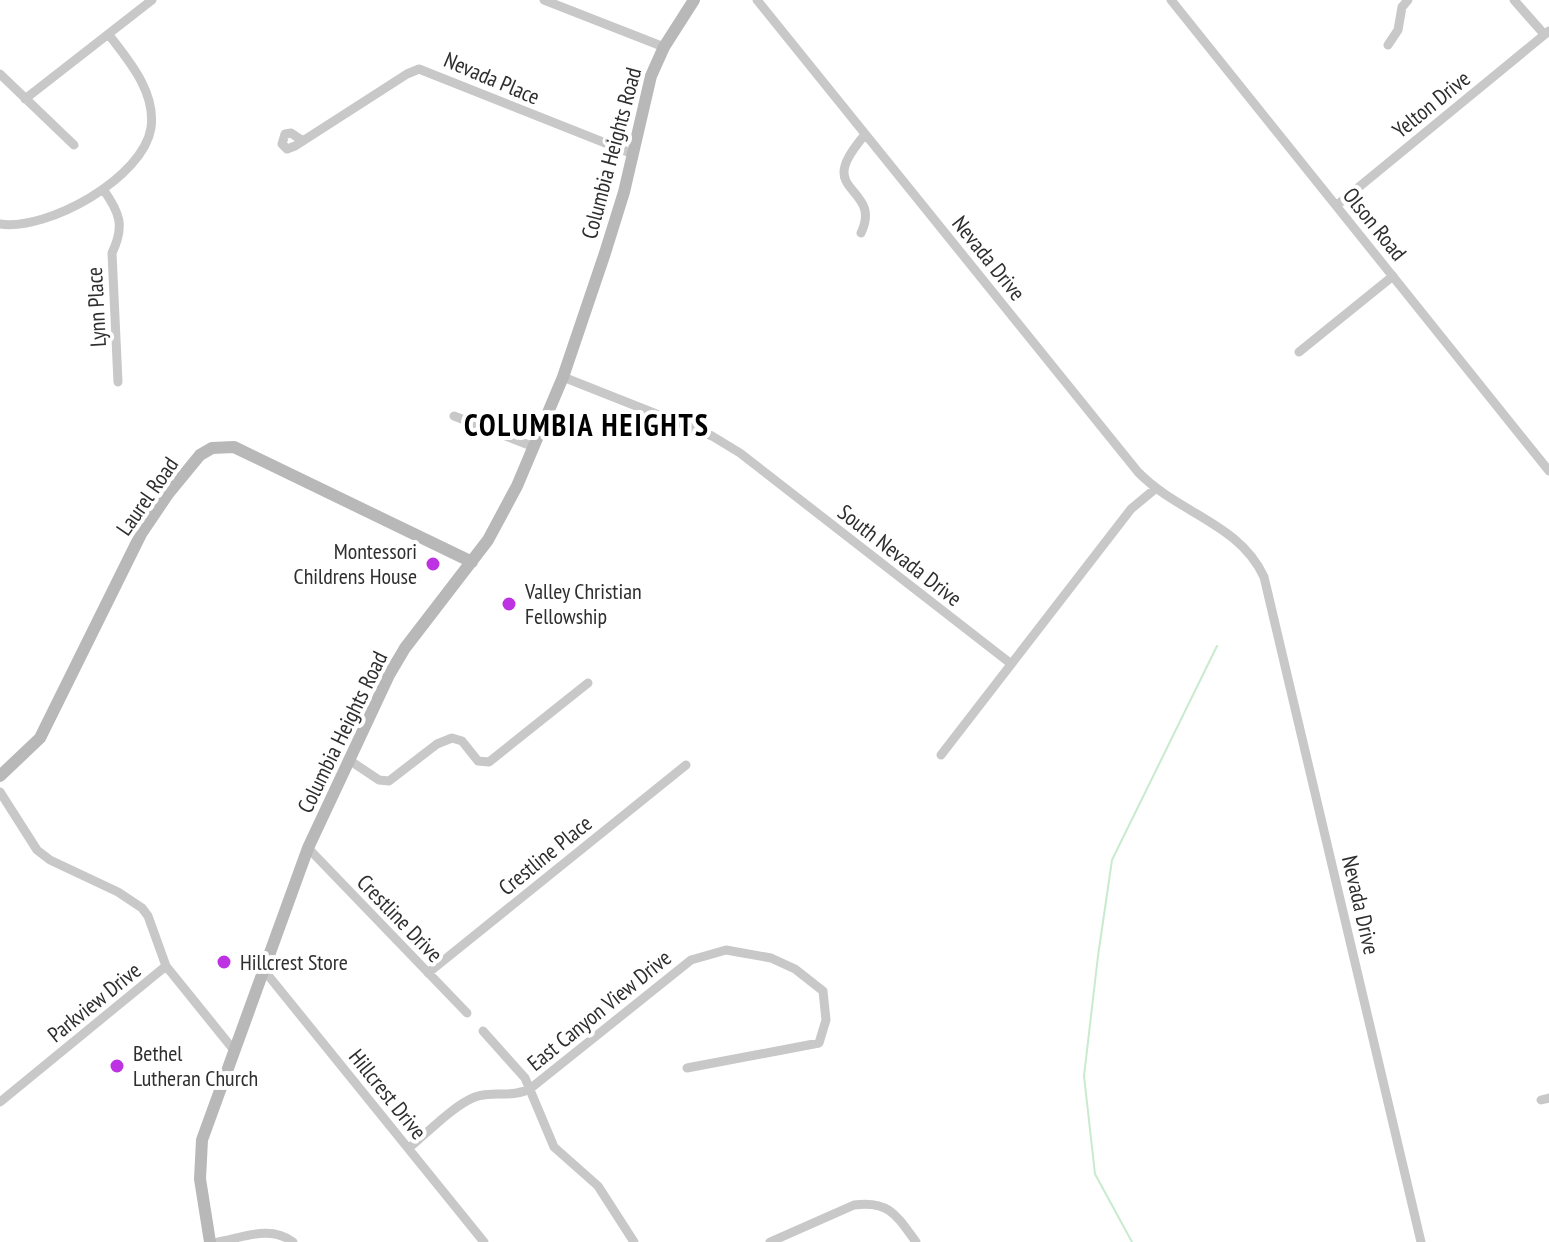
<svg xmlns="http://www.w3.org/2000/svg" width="1549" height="1242" font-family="'PT Sans Narrow',sans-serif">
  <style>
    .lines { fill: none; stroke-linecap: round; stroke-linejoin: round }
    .stream { stroke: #c8ebd0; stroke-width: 2 }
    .street { stroke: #c8c8c8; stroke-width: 9 }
    .secondary { stroke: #b8b8b8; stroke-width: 12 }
    .poi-dot { fill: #bd32e2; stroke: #fff; stroke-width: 3 }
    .labels { text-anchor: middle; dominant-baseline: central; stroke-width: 8; stroke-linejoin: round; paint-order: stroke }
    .street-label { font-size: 22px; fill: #2e2e2e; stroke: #fff }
    .poi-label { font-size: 22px; fill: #2e2e2e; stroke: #fff; text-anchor: start }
    .district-label { font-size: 30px; font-weight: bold; letter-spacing: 2px; fill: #000; stroke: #fff }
  </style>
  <rect width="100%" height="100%" fill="#fff"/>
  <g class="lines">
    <!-- stream -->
    <path class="stream" d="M1132 1242 1095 1174 1084 1076 1098 956 1112 860 1217 646"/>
    <!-- street -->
    <path class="street" d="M544 0 664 47
      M757 0 1138 472C1179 514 1239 523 1264 577L1421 1242
      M1171 0 1549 471
      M1514 0 1544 34
      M1388 45 1398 30 1402 7 1408 0
      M0 74 74 145
      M25 99 152 0
      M303 141 291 133 285 134 282 144 287 149 295 146 407 74 419 69 633 154
      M103 189C120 213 125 226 112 253L118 382
      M1337 205 1549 31
      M0 224C48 231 143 178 151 128 156 92 129 61 109 35
      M861 233C879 196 837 192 845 166 848 154 858 144 865 134
      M1299 352 1393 276
      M563 377 712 436 740 453 1010 663
      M454 416 534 447
      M941 755 1131 509 1155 489
      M349 760 379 780 389 781 437 744 452 738 462 741 478 761 489 762 588 683
      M0 792 37 850 50 860 118 892 142 908 148 916 166 966 233 1049
      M308 848 467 1013
      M263 969 484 1242
      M428 973 686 765
      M483 1031 525 1078 554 1147 598 1186 634 1242
      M1541 1100 1549 1098
      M0 1102 166 966
      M409 1148C427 1133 454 1105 475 1097 494 1090 512 1099 531 1088L691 960 726 950 771 958 795 969 823 991 826 1020 819 1043 687 1068
      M218 1242C244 1237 271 1225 293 1242
      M770 1242 854 1205C889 1200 897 1216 916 1242"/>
    <!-- secondary -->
    <path class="secondary" d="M0 776 40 738 141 534 168 494 200 455 212 448 234 447 472 562
      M210 1242 200 1179 202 1140 308 848 389 675 405 648 488 540 517 486 563 377 605 253 624 192 651 76 664 47 694 0"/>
  </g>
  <!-- markers -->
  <g class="poi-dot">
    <circle cx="433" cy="564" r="8"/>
    <circle cx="509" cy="604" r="8"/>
    <circle cx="224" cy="962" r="8"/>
    <circle cx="117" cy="1066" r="8"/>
  </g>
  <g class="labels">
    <!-- street labels -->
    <g class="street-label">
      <text transform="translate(492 78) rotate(23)">Nevada Place</text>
      <text transform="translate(1431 104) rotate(-39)">Yelton Drive</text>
      <text transform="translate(611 153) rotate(-75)">Columbia Heights Road</text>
      <text transform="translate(1375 224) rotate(51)">Olson Road</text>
      <text transform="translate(989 258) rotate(51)">Nevada Drive</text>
      <text transform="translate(96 307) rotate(-93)">Lynn Place</text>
      <text transform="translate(147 496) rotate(-55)">Laurel Road</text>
      <text transform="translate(900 555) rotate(38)">South Nevada Drive</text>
      <text transform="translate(342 732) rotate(-64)">Columbia Heights Road</text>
      <text transform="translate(545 855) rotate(-39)">Crestline Place</text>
      <text transform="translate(1361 905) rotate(77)">Nevada Drive</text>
      <text transform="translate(400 918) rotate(46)">Crestline Drive</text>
      <text transform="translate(94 1002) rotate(-39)">Parkview Drive</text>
      <text transform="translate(599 1010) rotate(-39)">East Canyon View Drive</text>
      <text transform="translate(388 1094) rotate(51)">Hillcrest Drive</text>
    </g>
    <!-- poi labels -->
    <g class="poi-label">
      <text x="417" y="551" text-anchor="end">Montessori<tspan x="417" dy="25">Childrens House</tspan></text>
      <text x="525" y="591">Valley Christian<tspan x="525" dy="25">Fellowship</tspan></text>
      <text x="240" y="962">Hillcrest Store</text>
      <text x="133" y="1053">Bethel<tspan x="133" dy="25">Lutheran Church</tspan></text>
    </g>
    <!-- district labels -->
    <g class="district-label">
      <text x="587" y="424">COLUMBIA HEIGHTS</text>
    </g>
  </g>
</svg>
